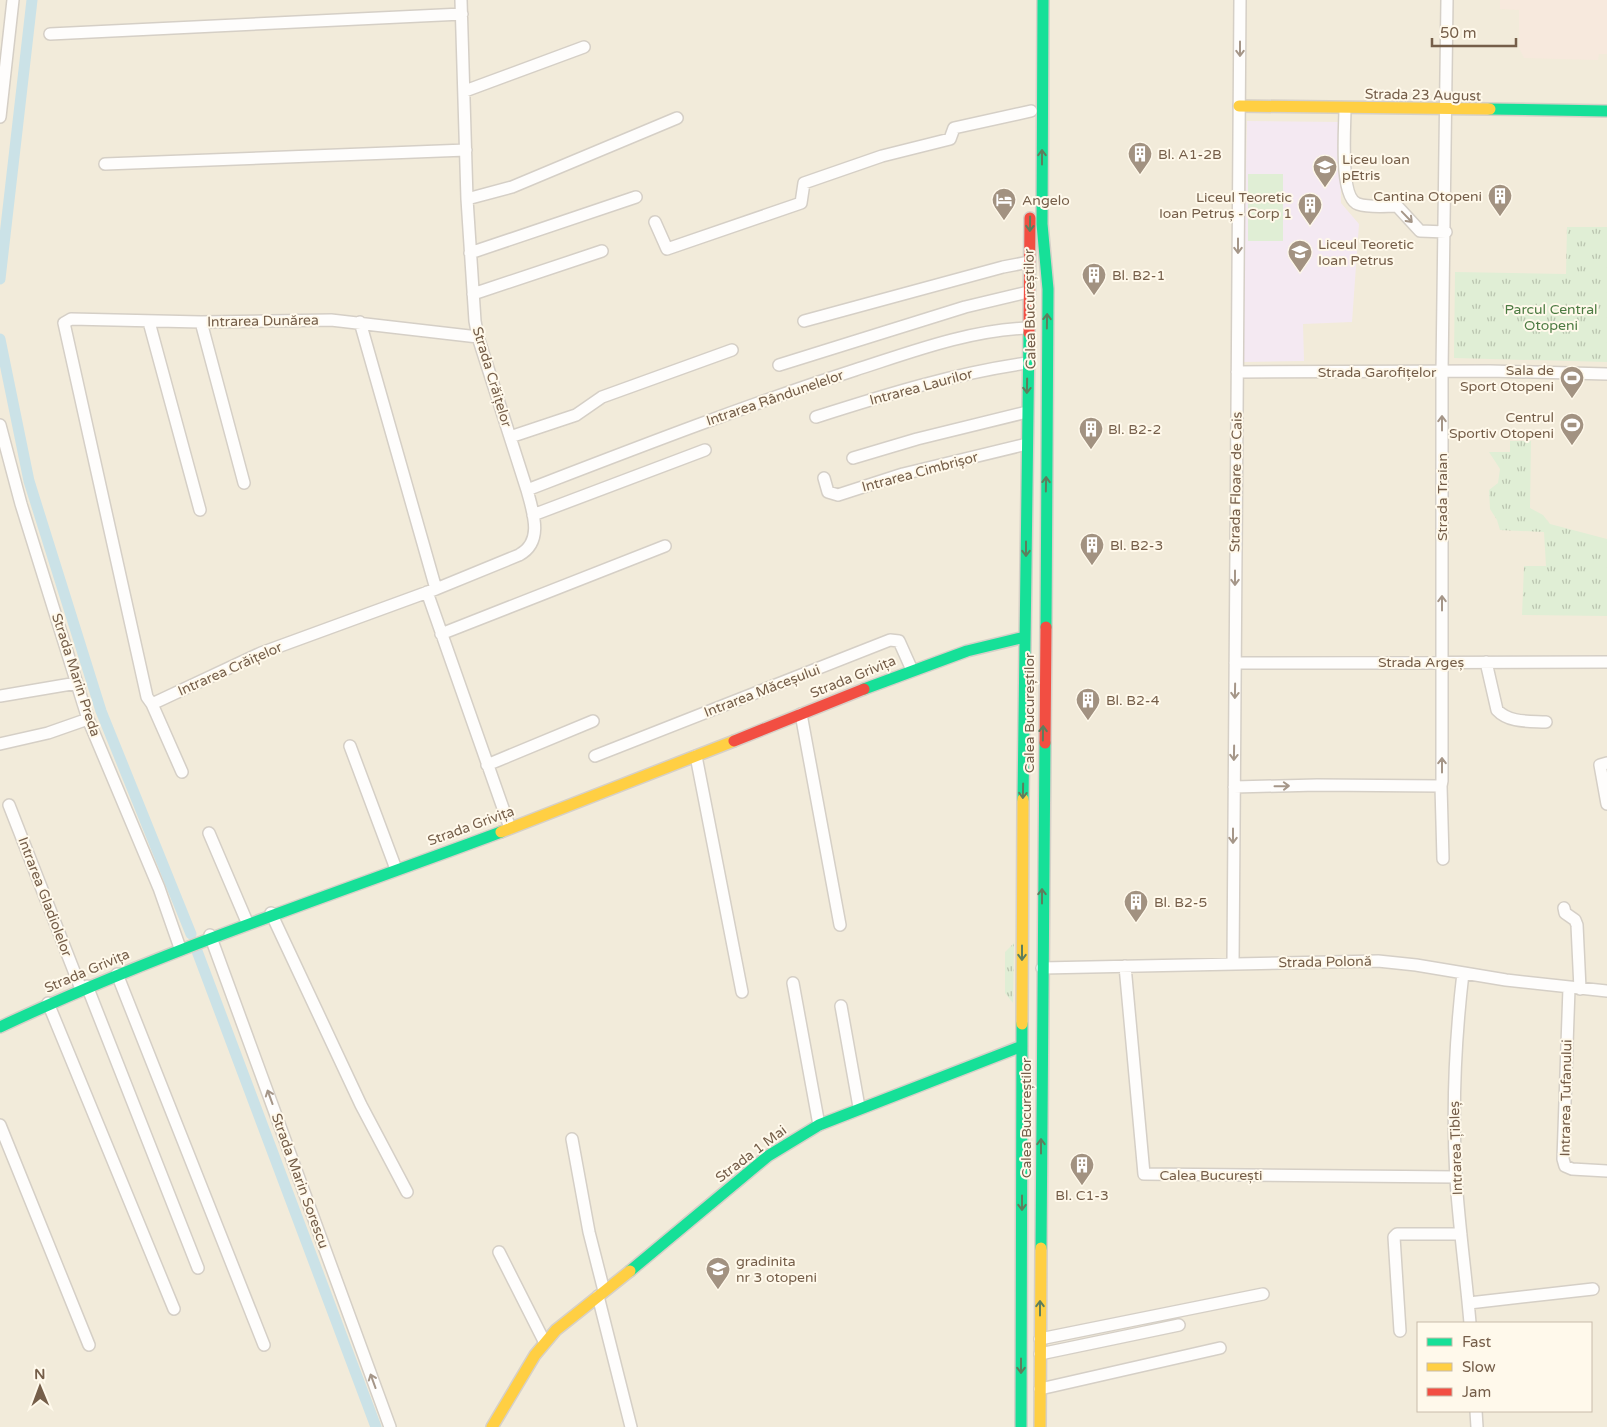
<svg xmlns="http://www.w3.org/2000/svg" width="1607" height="1427" font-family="'Varela Round',sans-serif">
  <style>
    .residential { fill: #f2ebda; fill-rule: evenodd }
    .commercial { fill: #f7e9dd }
    .education { fill: #f4e9f2 }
    .grass { fill: url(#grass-tufts) }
    .pitch { fill: #e0eed5 }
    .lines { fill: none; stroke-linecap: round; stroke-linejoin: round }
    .canal { stroke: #cbe2e7; stroke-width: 11 }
    .street-casing { stroke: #d5cfc6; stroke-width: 14 }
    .fast-casing { stroke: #d6d0c8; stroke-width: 14 }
    .slow-casing { stroke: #d6d0c8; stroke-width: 14 }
    .jam-casing { stroke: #d6d0c8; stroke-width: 14 }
    .street { stroke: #fefdfc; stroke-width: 11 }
    .fast { stroke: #16e098; stroke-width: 11 }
    .slow { stroke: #ffcf43; stroke-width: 11 }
    .jam { stroke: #f24e42; stroke-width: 11 }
    .oneway { stroke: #a59688 }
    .oneway2 { stroke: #5d7e5d }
    .labels { text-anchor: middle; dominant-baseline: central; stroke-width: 4; stroke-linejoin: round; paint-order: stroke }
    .street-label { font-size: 14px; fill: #755e49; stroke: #fff9eb }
    .poi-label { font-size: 14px; fill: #755e49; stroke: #fff9eb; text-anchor: start }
    .park-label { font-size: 14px; fill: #4c7b42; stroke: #fff9eb }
  </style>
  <defs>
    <pattern id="grass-tufts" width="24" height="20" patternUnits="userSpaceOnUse" patternTransform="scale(1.25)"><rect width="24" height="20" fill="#e0eed5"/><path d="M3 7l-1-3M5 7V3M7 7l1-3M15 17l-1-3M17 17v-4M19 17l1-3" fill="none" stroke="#bac4af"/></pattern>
  </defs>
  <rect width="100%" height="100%" fill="#f6f3ea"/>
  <!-- residential -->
  <path class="residential" d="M0 0H1607V1427H0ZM1418 1323H1591V1411H1418Z"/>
  <!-- commercial -->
  <path class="commercial" d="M1500 0H1607V54H1599L1598 60 1524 58 1519 48V10L1500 9Z"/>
  <!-- education -->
  <path class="education" d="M1247 121 1340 122 1341 203 1359 224 1352 322 1303 324 1304 361 1242 362Z"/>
  <!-- grass -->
  <path class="grass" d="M1567 227H1607V362L1454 358 1455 272 1566 274Z
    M1510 441H1531L1530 508 1543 515 1550 524 1607 539V616L1522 615 1524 566H1546L1544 532 1500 530 1497 520 1490 509 1489 490 1498 483 1500 469 1489 452H1510Z
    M1014 943 1013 1003 1005 993V952Z"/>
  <!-- pitch -->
  <path class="pitch" d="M1248 174H1283V241H1248Z"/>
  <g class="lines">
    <!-- canal -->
    <path class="canal" d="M0 279 32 0
      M0 339 29 481 101 711 191 934
      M197 951 376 1427"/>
    <defs>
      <path id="street" d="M50 34 462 14
        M465 91 584 47
        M1345 109C1345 127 1339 198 1358 204 1370 208 1385 206 1397 206L1420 231 1446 232
        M0 117 13 0
        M105 164 466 150
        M467 199 512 187 677 118
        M655 222 667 249 801 203 804 183 882 156 950 139 954 128 1031 111
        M470 253 636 197
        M473 294 602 251
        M804 321 1003 267 1029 262
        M149 322 200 510
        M201 322 244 483
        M360 322 436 589
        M779 365 965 307 1028 292
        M1237 372 1490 371 1607 374
        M816 417C885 395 955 373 1027 363
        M0 425 21 504 88 719 159 888 180 948
        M510 437 576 415 602 397 732 350
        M853 458 917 439 1027 412
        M824 478 828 492 838 495 903 474 1027 444
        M527 490C636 448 744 406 855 370 911 352 969 330 1028 328
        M533 515 705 450
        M427 592 510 828
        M441 634 665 546
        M1486 662 1497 710C1509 723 1529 721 1546 722
        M1235 663 1607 662
        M0 696 77 683
        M152 704 261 653 436 589 519 555C544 542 533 512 527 490L478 337 475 321 467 199 461 0
        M801 714 840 925
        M0 744 48 733 88 719
        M350 746 396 869
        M595 756 890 640 899 641 912 670
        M696 756 742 992
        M1607 763 1600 765 1607 804
        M487 765 593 721
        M182 772 152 704 147 697 64 323 71 319 201 322 331 320 478 337
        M1441 786 1443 859
        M1234 787 1317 785 1441 786 1442 781V371L1447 0
        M9 805 81 989
        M209 833 247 922
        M1564 908 1565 913 1575 920 1577 925 1580 989
        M271 913 361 1105 407 1192
        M210 935 390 1427
        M1233 964 1240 0
        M1125 966 1144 1174 1456 1177
        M1042 968 1378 961 1416 965 1506 980 1607 991
        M1463 973C1455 1041 1452 1110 1456 1179 1459 1227 1466 1275 1470 1323
        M117 974 264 1345
        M793 983 819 1125
        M87 986 198 1268
        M1569 988 1563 1159 1565 1166 1572 1169 1607 1171
        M48 1003 174 1309
        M841 1006 859 1107
        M0 1125 89 1345
        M572 1139 589 1232 604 1291
        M499 1252 544 1341
        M598 1296 631 1427
        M1469 1303 1593 1289
        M1400 1331 1394 1237 1397 1234H1461
        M1040 1339 1263 1294
        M1040 1354 1179 1325
        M1040 1389 1220 1348
        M1476 1411 1477 1427"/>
      <path id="fast" d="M1043 0 1042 224 1048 289 1046 627
        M1490 109 1607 111
        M864 689 967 651 1025 637
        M1023 799 1029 333
        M0 1027C163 950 333 895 501 832
        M1041 1248 1045 743
        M630 1271 768 1156 819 1125 1022 1046
        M1021 1427 1022 1024"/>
      <path id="slow" d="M1239 106 1490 109
        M501 832 734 741
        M1022 1024 1023 799
        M492 1427 535 1355 556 1330 630 1271
        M1040 1427 1041 1248"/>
      <path id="jam" d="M1029 333 1030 218
        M734 741 864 689
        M1045 743 1046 627"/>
    </defs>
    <!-- street casing -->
    <use href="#street" class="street-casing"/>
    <!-- fast casing -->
    <use href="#fast" class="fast-casing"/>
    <!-- slow casing -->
    <use href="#slow" class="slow-casing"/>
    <!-- jam casing -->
    <use href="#jam" class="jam-casing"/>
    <!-- street -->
    <use href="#street" class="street"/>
    <!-- fast -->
    <use href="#fast" class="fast"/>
    <!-- slow -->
    <use href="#slow" class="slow"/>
    <!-- jam -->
    <use href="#jam" class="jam"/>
  </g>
  <!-- one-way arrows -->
  <defs><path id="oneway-shaft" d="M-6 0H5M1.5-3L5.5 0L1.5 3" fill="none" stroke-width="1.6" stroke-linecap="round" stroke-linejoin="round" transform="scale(1.25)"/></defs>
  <g class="oneway">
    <use href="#oneway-shaft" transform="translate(1240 49) rotate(90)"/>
    <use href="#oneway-shaft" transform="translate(1407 217) rotate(46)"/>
    <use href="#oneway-shaft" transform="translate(1238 246) rotate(90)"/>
    <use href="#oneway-shaft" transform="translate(1442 423) rotate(-90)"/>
    <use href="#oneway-shaft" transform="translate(1235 578) rotate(90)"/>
    <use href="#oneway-shaft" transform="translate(1442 603) rotate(-90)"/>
    <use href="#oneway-shaft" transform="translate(1235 691) rotate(91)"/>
    <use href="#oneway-shaft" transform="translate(1234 753) rotate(91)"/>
    <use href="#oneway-shaft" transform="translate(1442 765) rotate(-90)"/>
    <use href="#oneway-shaft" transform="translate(1282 786) rotate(-1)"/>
    <use href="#oneway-shaft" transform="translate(1233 836) rotate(90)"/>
    <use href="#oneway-shaft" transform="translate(270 1097) rotate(-110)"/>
    <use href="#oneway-shaft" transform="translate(373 1381) rotate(-110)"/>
  </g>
  <g class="oneway2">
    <use href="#oneway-shaft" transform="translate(1042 157) rotate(-90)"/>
    <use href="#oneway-shaft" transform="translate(1030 224) rotate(91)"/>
    <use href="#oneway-shaft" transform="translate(1047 321) rotate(-89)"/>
    <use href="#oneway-shaft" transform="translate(1027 386) rotate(91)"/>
    <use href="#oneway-shaft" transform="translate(1046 484) rotate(-89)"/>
    <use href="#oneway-shaft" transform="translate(1026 549) rotate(90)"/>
    <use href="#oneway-shaft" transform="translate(1043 733) rotate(-89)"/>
    <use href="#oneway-shaft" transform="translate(1023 791) rotate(91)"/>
    <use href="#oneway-shaft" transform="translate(1042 896) rotate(-90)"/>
    <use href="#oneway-shaft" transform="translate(1022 953) rotate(90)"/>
    <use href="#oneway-shaft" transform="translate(1041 1146) rotate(-90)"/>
    <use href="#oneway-shaft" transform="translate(1022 1203) rotate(90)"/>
    <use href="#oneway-shaft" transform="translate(1040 1308) rotate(-90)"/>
    <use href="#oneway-shaft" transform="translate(1021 1366) rotate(90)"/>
  </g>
  <!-- icons -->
  <defs>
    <symbol id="building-pin" viewBox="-11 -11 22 30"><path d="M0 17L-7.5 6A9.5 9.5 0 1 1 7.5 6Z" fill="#a29281" stroke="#fff9eb"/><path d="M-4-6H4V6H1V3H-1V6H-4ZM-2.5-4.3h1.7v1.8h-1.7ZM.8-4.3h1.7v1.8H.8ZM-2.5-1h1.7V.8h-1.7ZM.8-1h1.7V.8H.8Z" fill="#fff"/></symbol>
    <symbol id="school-pin" viewBox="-11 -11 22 30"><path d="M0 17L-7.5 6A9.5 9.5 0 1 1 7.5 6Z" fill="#a29281" stroke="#fff9eb"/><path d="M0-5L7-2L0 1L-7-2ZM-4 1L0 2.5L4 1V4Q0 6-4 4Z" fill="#fff"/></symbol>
    <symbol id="hotel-pin" viewBox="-11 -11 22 30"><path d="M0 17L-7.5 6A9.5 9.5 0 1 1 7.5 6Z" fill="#a29281" stroke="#fff9eb"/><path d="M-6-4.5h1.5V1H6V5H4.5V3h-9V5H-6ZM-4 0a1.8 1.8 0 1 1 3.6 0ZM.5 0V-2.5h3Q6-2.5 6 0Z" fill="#fff"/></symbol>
    <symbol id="stadium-pin" viewBox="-11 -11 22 30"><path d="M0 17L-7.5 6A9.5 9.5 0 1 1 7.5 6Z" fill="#a29281" stroke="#fff9eb"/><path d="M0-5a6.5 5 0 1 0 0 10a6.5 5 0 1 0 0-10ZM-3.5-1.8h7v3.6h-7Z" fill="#fff"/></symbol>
  </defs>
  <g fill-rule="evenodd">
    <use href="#building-pin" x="1126" y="140" width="28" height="38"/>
    <use href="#school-pin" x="1311" y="153" width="28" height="38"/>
    <use href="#building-pin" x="1486" y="182" width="28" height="38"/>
    <use href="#hotel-pin" x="990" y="186" width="28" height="38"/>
    <use href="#building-pin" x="1296" y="191" width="28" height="38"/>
    <use href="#school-pin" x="1286" y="238" width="28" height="38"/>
    <use href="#building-pin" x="1080" y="261" width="28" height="38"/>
    <use href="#stadium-pin" x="1558" y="364" width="28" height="38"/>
    <use href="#stadium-pin" x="1558" y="411" width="28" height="38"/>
    <use href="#building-pin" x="1077" y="415" width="28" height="38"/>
    <use href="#building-pin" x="1078" y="531" width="28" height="38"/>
    <use href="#building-pin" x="1074" y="686" width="28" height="38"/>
    <use href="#building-pin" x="1122" y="888" width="28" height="38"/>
    <use href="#building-pin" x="1068" y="1151" width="28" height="38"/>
    <use href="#school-pin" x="704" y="1255" width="28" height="38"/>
  </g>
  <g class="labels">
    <!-- street labels -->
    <g class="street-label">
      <text transform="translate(1423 95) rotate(1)">Strada 23 August</text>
      <text transform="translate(1030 309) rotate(-91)">Calea Bucureștilor</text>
      <text transform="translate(263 321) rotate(-1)">Intrarea Dunărea</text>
      <text x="1377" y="372">Strada Garofițelor</text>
      <text transform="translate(492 377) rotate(73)">Strada Crăițelor</text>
      <text transform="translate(921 387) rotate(-15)">Intrarea Laurilor</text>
      <text transform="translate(775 398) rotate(-19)">Intrarea Rândunelelor</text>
      <text transform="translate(920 472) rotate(-15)">Intrarea Cimbrișor</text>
      <text transform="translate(1236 482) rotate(-89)">Strada Floare de Cais</text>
      <text transform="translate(1442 497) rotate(-90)">Strada Traian</text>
      <text x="1421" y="662">Strada Argeș</text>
      <text transform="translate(230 669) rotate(-24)">Intrarea Crăițelor</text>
      <text transform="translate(76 675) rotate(72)">Strada Marin Preda</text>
      <text transform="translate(853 677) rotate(-22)">Strada Grivița</text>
      <text transform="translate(762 691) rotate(-21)">Intrarea Măceșului</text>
      <text transform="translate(1029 713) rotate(-90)">Calea Bucureștilor</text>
      <text transform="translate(471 826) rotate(-20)">Strada Grivița</text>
      <text transform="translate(45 897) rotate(69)">Intrarea Gladiolelor</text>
      <text transform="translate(1325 962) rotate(-1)">Strada Polonă</text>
      <text transform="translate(87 971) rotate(-23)">Strada Grivița</text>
      <text transform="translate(1566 1098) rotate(-89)">Intrarea Tufanului</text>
      <text transform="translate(1026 1118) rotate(-90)">Calea Bucureștilor</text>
      <text transform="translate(1456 1148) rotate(-92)">Intrarea Țibleș</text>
      <text transform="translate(751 1154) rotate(-37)">Strada 1 Mai</text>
      <text x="1211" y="1175">Calea București</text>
      <text transform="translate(300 1181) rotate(70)">Strada Marin Sorescu</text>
    </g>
    <!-- poi labels -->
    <g class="poi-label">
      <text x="1158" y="154">Bl. A1-2B</text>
      <text x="1342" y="159">Liceu Ioan<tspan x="1342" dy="16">pEtris</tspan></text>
      <text x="1482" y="196" text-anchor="end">Cantina Otopeni</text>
      <text x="1292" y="197" text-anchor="end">Liceul Teoretic<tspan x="1292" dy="16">Ioan Petruș - Corp 1</tspan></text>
      <text x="1022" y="200">Angelo</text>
      <text x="1318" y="244">Liceul Teoretic<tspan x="1318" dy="16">Ioan Petrus</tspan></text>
      <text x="1112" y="275">Bl. B2-1</text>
      <text x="1554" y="370" text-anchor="end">Sala de<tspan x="1554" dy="16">Sport Otopeni</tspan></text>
      <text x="1554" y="417" text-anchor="end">Centrul<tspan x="1554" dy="16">Sportiv Otopeni</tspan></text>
      <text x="1108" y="429">Bl. B2-2</text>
      <text x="1110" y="545">Bl. B2-3</text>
      <text x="1106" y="700">Bl. B2-4</text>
      <text x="1154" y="902">Bl. B2-5</text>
      <text x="1082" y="1195" text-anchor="middle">Bl. C1-3</text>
      <text x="736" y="1261">gradinita<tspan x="736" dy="16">nr 3 otopeni</tspan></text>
    </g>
    <!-- park labels -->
    <g class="park-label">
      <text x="1551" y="309">Parcul Central<tspan x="1551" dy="16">Otopeni</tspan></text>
    </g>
  </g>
  <!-- legend -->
  <rect x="1417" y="1322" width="175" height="90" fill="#fff9eb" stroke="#c8bbaa"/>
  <rect x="1427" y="1338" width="25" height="8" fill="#16e098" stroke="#c8bbaa"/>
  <text x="1462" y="1347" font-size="15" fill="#755e49">Fast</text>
  <rect x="1427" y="1363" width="25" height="8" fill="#ffcf43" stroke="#c8bbaa"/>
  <text x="1462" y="1372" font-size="15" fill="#755e49">Slow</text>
  <rect x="1427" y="1388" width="25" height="8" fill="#f24e42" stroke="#c8bbaa"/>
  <text x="1462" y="1397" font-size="15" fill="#755e49">Jam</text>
  <!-- north arrow -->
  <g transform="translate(40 1387) rotate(359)" stroke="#fff9eb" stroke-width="4" paint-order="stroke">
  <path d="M0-4L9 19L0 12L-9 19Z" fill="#755e49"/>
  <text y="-8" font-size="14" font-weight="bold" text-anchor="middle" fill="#755e49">N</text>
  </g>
  <!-- scale -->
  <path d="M1432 38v8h84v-8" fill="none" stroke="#755e49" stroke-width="2.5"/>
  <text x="1440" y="38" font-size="15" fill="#755e49" stroke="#fff9eb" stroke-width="4" paint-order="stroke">50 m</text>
</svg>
